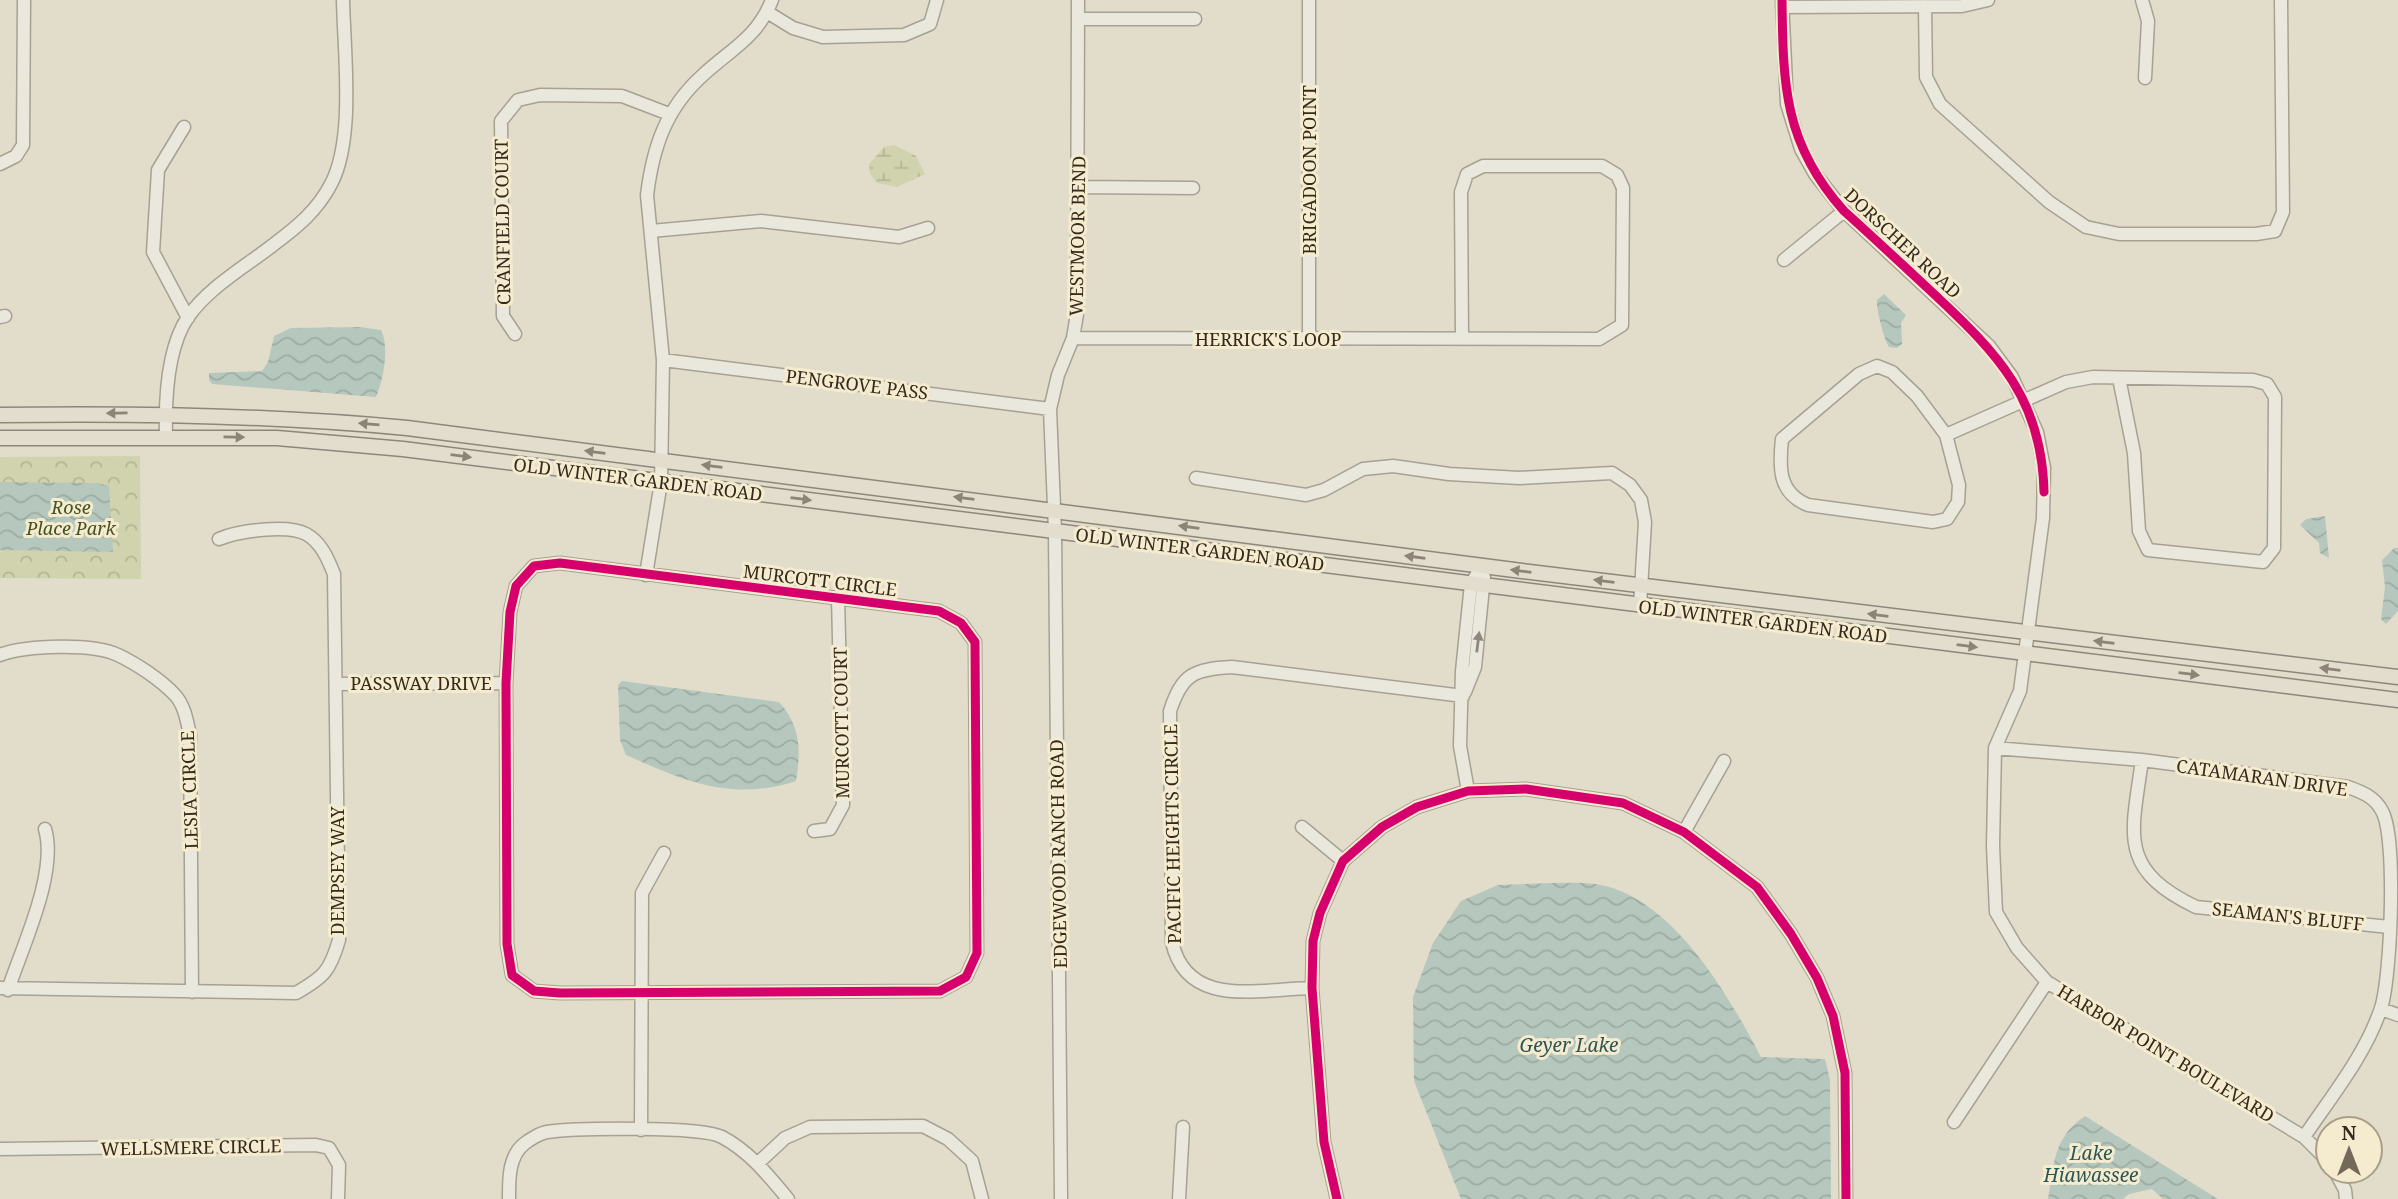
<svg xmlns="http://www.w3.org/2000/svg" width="2398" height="1199" font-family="'Noto Serif',serif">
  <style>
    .wetland { fill: url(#wetland-marsh) }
    .park { fill: url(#park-crowns) }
    .water { fill: url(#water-waves) }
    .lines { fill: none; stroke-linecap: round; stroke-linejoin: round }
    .minor-casing { stroke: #a7a194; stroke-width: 15 }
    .major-casing { stroke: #8d877b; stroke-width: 17 }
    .minor { stroke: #eae7dc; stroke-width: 12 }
    .major { stroke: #e2ddcd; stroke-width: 14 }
    .cycleway-casing { stroke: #f5ecd0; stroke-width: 13 }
    .cycleway { stroke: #d6006c; stroke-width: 9 }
    .oneway { fill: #8c8475 }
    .oneway2 { fill: #90887c }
    .labels { text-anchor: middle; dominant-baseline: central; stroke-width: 6; stroke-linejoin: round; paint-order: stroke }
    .street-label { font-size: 18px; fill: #362a1d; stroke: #f5ecd0 }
    .park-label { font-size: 18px; font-style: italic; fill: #445223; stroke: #f5ecd0 }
    .water-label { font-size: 19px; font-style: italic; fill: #2c5555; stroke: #f5ecd0 }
  </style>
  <defs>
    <pattern id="wetland-marsh" width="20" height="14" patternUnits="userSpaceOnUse" patternTransform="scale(1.75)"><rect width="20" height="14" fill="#d0d3ad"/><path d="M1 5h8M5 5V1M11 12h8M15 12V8" fill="none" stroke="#b3b594"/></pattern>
    <pattern id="park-crowns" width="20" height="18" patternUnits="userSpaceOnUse" patternTransform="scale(1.75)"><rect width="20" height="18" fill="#d0d3ad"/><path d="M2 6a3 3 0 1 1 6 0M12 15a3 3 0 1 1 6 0" fill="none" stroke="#b3b594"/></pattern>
    <pattern id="water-waves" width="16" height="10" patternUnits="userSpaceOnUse" patternTransform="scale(1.75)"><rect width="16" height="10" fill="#b6c8be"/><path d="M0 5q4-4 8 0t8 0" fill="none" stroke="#9daca3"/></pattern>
  </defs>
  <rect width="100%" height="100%" fill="#e2ddca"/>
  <!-- wetland -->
  <path class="wetland" d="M894 145 916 156 925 174 897 187 877 183 870 174 869 164 884 147Z"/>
  <!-- park -->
  <path class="park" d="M140 456 141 579 0 578V457Z"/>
  <!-- water -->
  <path class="water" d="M1884 294 1906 315 1901 323 1902 344 1897 348 1889 347C1884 339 1876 309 1877 300Z
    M360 327 381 330C390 347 383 381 376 397L212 384 209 380V373L262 371 268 362 274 336 291 328Z
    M0 482 97 483 109 486 113 552 0 550Z
    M2325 516 2329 558 2320 553 2319 543 2300 525 2306 519Z
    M2394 548H2398V611L2386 624 2381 619 2385 587 2382 560Z
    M622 681 779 702C801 726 801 751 796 781 732 802 684 781 626 755L620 740 618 685Z
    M1552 883C1568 883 1586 882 1601 885 1674 900 1729 996 1761 1057L1825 1059 1830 1080 1831 1199H1461L1414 1081 1413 997 1433 943 1461 901 1498 885Z
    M2085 1116 2218 1199H2163L2152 1189 2129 1194 2123 1199H2048C2054 1165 2053 1137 2085 1116Z"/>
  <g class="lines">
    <defs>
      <path id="minor" d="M1309 0V340
        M1782 0 1787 104 1801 149 1815 174 1844 211 1989 346 2012 377 2037 432 2044 468 2043 518 2020 691 1995 748 1993 846 1996 912 2017 948 2047 982 2304 1137 2328 1161
        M2142 0 2148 21 2145 78
        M1925 6 1926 77 1940 104 2049 202 2086 227 2119 234H2256L2275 231 2283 212 2281 0
        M1782 7 1962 6 1988 0
        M767 12 793 28 823 37 904 35 930 24 937 0
        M1078 19H1195
        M184 127 158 170 153 252 188 318
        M0 164 16 156 23 145 24 0
        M1078 187 1193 188
        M651 231 761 221 899 237 928 228
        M1784 260 1844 211
        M0 317 5 316
        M515 334 503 316 501 121 518 100 540 95 622 96 669 114
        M1073 338 1599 339 1622 325 1623 188 1617 175 1602 166H1483L1467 174 1461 192 1462 338
        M663 360 1050 409
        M1877 366 1892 372 1917 396 1946 435 1959 485 1958 502 1947 519 1933 522 1808 505C1778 493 1779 467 1782 439L1859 374Z
        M1946 435 2066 382 2093 377 2253 380 2267 384 2275 397 2274 548 2263 562 2148 550 2139 531 2134 453 2119 378
        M166 436C165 400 167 348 188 317 209 287 245 267 273 245 297 227 317 211 331 184 355 139 344 52 343 0
        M1196 478 1306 495 1324 490 1363 469 1393 466 1449 474 1519 478 1612 473 1630 485 1641 500 1645 522 1640 606
        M560 563 939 611 961 623 975 642 977 953 966 977 940 991 560 993 534 991 512 975 507 944 506 683 510 612 516 586 534 566Z
        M646 575 661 482 663 360 647 195C653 147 666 108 703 75 731 49 757 38 772 0
        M0 655C26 645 93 643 118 655 137 664 161 680 175 695 185 706 187 722 190 735L192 992
        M336 684 506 683
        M1465 692 1475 667 1484 577
        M1995 748 2142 760 2348 787C2362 792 2375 797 2382 811 2397 837 2391 978 2381 1008 2366 1054 2331 1097 2304 1137
        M2142 760C2132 834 2117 869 2196 907L2389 927
        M1468 791 1460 746 1462 671 1471 584 1482 566
        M1302 827 1343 861
        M814 831 830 829 843 805 838 597
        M1684 832 1724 761
        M0 988 296 993C324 977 330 971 339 940L334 574C328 559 321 542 306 534 287 524 238 531 219 539
        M1312 988C1258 989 1187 1009 1172 942L1170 711C1182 674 1194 669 1232 667L1463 696
        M8 990C22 947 58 873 45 829
        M2381 1009 2398 1015
        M1954 1122 2047 982
        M641 1130 642 893 664 853
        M0 1149 316 1145 329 1148 339 1165 338 1199
        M758 1163 785 1138 810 1127 923 1126 948 1139 972 1161 982 1199
        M2335 1171 2345 1190 2346 1199
        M509 1199C509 1181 508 1157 524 1144 529 1140 540 1133 547 1132 575 1128 701 1126 722 1137 750 1152 768 1175 788 1199
        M1061 1199 1055 531 1050 409 1058 375 1073 338 1077 314 1078 0
        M1179 1199 1183 1127
        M1337 1199 1324 1142 1312 988 1313 941 1320 913 1343 861 1382 827 1417 807 1468 791 1526 789 1623 803 1684 832 1757 887 1791 934 1817 978 1833 1016 1845 1073 1846 1199"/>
      <path id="major" d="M0 415C137 413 271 415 407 428L1522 571 2398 677
        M0 438H277L403 449 2398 700"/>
    </defs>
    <!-- minor casing -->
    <use href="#minor" class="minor-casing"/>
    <!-- major casing -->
    <use href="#major" class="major-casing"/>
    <!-- minor -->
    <use href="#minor" class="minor"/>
    <!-- major -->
    <use href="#major" class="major"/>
    <defs>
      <path id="cycleway" d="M1782 0C1783 85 1784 144 1844 211 1874 238 1904 266 1934 294 1998 354 2042 399 2044 492
        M560 563 939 611 961 623 975 642 977 953 966 977 940 991 560 993 534 991 512 975 507 944 506 683 510 612 516 586 534 566Z
        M1337 1199 1324 1142 1312 988 1313 941 1320 913 1343 861 1382 827 1417 807 1468 791 1526 789 1623 803 1684 832 1757 887 1791 934 1817 978 1833 1016 1845 1073 1846 1199"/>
    </defs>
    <!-- cycleway casing -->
    <use href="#cycleway" class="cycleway-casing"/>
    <!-- cycleway -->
    <use href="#cycleway" class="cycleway"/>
  </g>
  <!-- one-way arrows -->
  <defs><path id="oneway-solid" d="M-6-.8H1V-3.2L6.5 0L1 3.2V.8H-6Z" transform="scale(1.75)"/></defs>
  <g class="oneway">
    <use href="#oneway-solid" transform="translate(117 413) rotate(179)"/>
    <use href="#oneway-solid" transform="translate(369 424) rotate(-175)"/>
    <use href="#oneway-solid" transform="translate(234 437) rotate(1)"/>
    <use href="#oneway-solid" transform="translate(595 452) rotate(-173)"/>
    <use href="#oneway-solid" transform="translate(461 456) rotate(7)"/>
    <use href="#oneway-solid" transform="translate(712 466) rotate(-173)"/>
    <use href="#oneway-solid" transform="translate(964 498) rotate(-173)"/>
    <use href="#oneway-solid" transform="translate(801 499) rotate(7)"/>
    <use href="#oneway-solid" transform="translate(1189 527) rotate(-172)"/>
    <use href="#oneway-solid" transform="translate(1415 557) rotate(-172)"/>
    <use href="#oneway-solid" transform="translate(1521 571) rotate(-173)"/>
    <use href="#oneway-solid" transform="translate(1604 581) rotate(-173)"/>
    <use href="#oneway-solid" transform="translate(1878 615) rotate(-173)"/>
    <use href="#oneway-solid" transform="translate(2104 642) rotate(-173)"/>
    <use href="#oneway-solid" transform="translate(1967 646) rotate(7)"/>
    <use href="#oneway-solid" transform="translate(2330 669) rotate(-173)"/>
    <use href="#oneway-solid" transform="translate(2189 674) rotate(7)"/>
  </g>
  <use class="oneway2" href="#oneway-solid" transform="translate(1478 642) rotate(-83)"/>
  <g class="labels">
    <!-- street labels -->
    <g class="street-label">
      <text transform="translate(1309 170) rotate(-90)">BRIGADOON POINT</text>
      <text transform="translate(502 222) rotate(-91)">CRANFIELD COURT</text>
      <text transform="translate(1077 236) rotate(-89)">WESTMOOR BEND</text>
      <text transform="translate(1903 243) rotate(43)">DORSCHER ROAD</text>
      <text x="1268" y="339">HERRICK'S LOOP</text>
      <text transform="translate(857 384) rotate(7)">PENGROVE PASS</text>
      <text transform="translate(638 479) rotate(7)">OLD WINTER GARDEN ROAD</text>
      <text transform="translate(1200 549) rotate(7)">OLD WINTER GARDEN ROAD</text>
      <text transform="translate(820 580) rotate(7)">MURCOTT CIRCLE</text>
      <text transform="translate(1763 621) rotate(7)">OLD WINTER GARDEN ROAD</text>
      <text x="421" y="683">PASSWAY DRIVE</text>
      <text transform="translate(841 723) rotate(-91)">MURCOTT COURT</text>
      <text transform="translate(2262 777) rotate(8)">CATAMARAN DRIVE</text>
      <text transform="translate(189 790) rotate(-92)">LESIA CIRCLE</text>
      <text transform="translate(1172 834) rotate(-91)">PACIFIC HEIGHTS CIRCLE</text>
      <text transform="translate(1058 854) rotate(-91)">EDGEWOOD RANCH ROAD</text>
      <text transform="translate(337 871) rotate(-90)">DEMPSEY WAY</text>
      <text transform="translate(2288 916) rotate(6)">SEAMAN'S BLUFF</text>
      <text transform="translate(2166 1053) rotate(31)">HARBOR POINT BOULEVARD</text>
      <text transform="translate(191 1147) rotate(-1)">WELLSMERE CIRCLE</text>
    </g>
    <!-- park labels -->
    <g class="park-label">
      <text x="71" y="507">Rose<tspan x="71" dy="21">Place Park</tspan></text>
    </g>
    <!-- water labels -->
    <g class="water-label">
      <text x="1569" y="1045">Geyer Lake</text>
      <text x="2091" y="1153">Lake<tspan x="2091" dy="22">Hiawassee</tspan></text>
    </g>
  </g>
  <!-- north arrow -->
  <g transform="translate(2349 1150)"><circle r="33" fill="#f5ecd0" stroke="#a99e88" stroke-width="2"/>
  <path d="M0-5L12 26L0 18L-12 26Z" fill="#72695a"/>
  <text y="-10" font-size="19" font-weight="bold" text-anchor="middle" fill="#362a1d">N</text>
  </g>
</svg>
